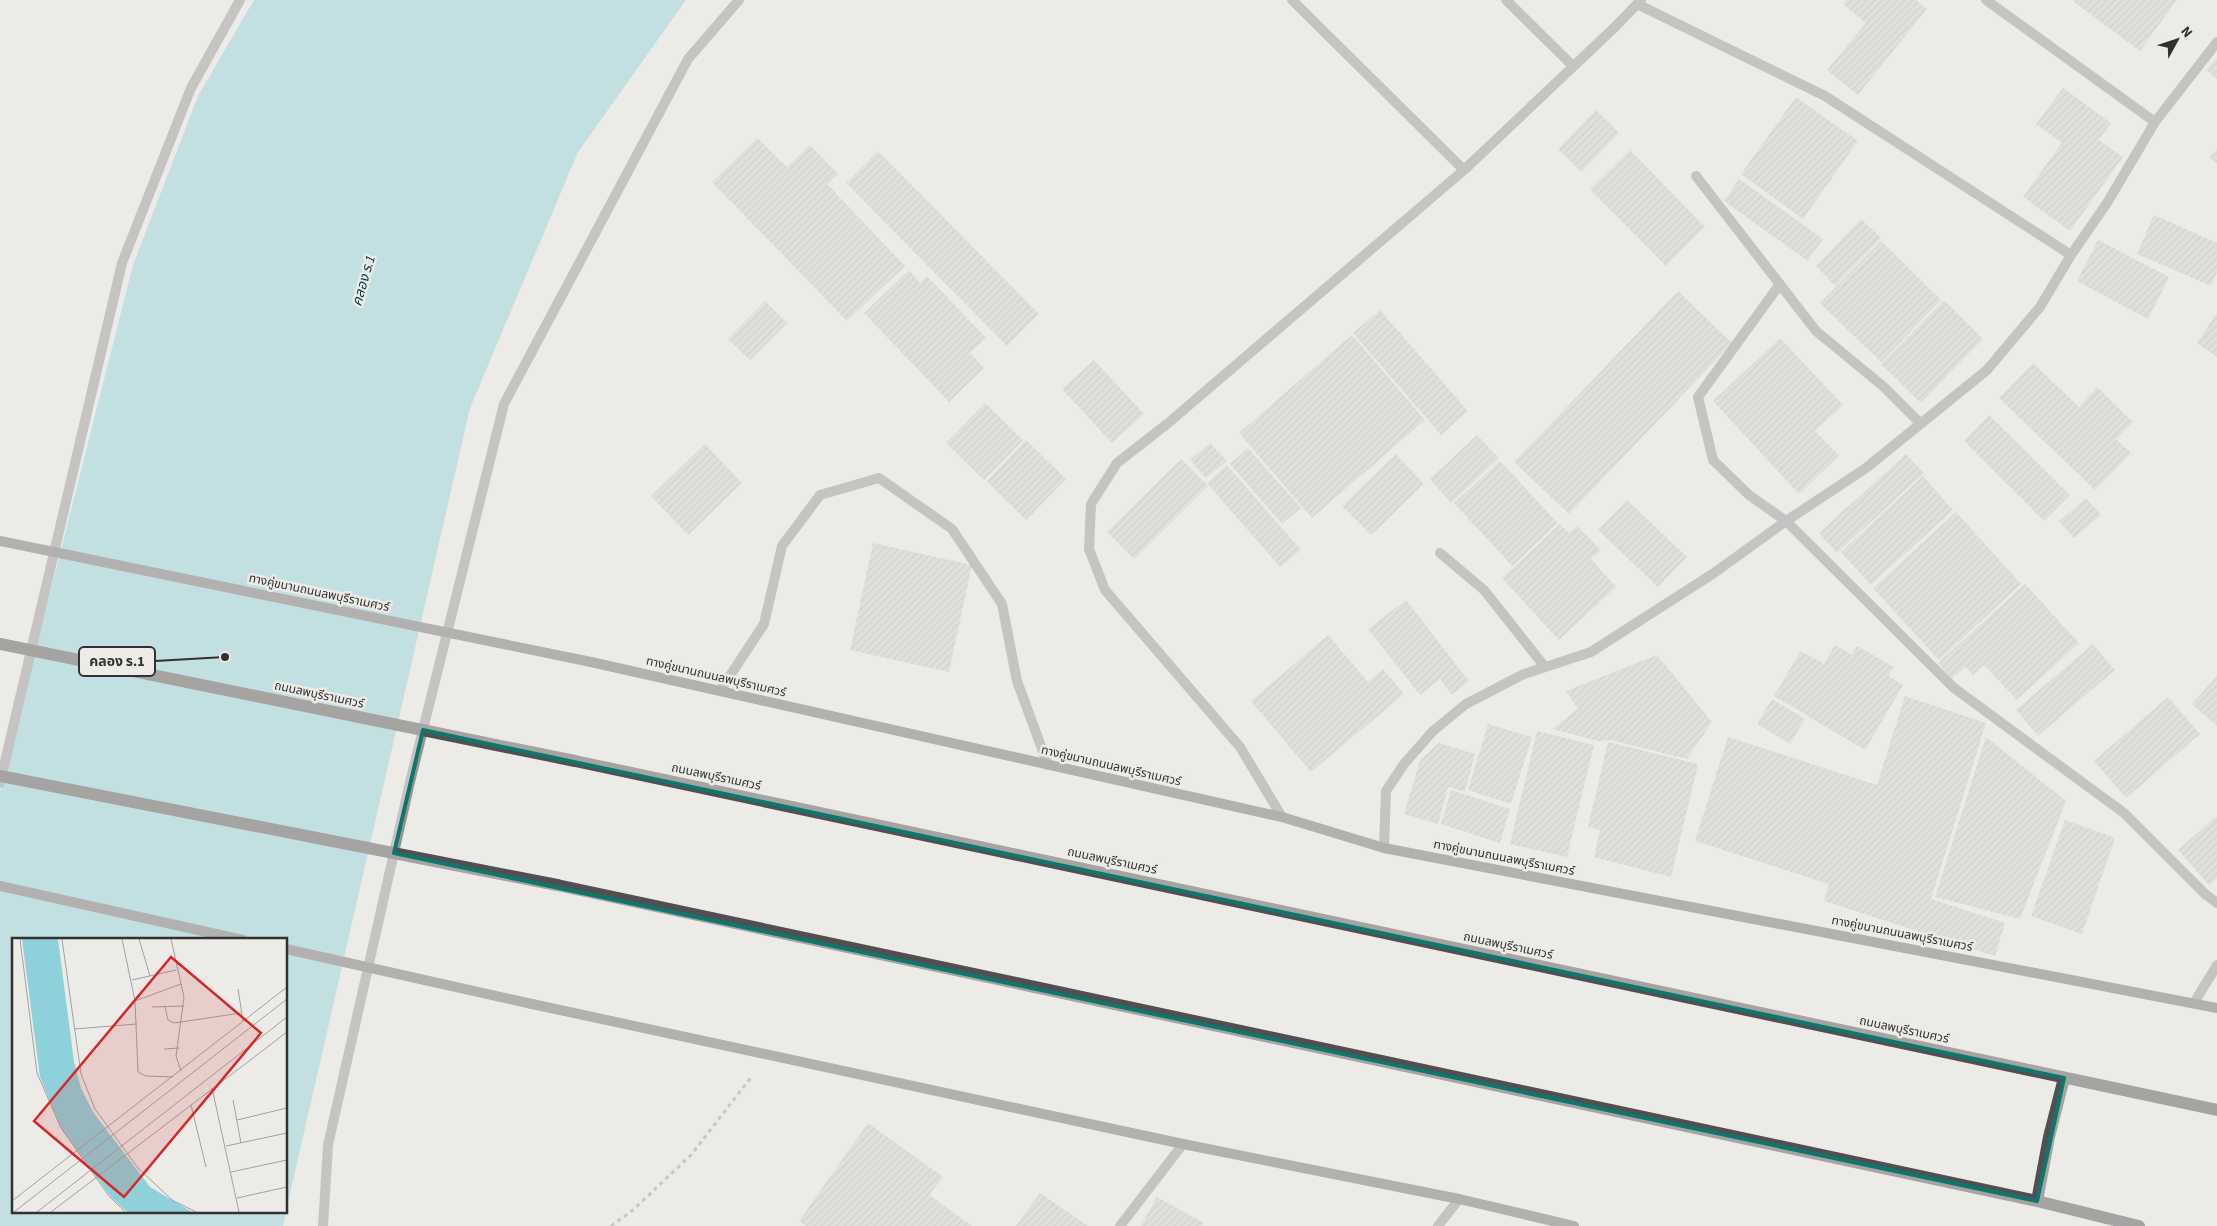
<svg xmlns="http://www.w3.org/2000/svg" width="2217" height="1226" font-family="'Source Sans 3','Noto Sans Thai',sans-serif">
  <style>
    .water { fill: #8fd1da }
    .building { fill: url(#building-hatch) }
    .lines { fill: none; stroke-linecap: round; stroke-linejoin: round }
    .path { stroke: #9c9b98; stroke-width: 3; stroke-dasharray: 4 4; stroke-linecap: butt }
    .service { stroke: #969596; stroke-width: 10 }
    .minor { stroke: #969596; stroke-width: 10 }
    .tertiary { stroke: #969596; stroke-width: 10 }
    .secondary { stroke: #6d6c6e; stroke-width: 10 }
    .primary { stroke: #514f51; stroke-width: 12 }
    .secondary-bridge { stroke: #6d6c6e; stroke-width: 10 }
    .primary-bridge { stroke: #514f51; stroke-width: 12 }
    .marked { fill: none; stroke: #0f766e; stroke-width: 4; stroke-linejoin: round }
    .labels { text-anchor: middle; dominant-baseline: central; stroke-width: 5; stroke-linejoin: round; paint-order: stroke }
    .street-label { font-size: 12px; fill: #323130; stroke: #ecebe7 }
    .water-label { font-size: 14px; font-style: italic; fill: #04444b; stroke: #ecebe7 }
    .inset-road { fill: none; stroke: #a2a19e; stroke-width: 1 }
    .view { fill: #d62828; fill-opacity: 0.15; stroke: #d62828; stroke-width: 2.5 }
    .inset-edge { fill: none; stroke: #323130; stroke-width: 2.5 }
    .leader { fill: none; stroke: #323130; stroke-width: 2 }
    .callout-dot { fill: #323130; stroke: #ecebe7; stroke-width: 2 }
    .callout { fill: #ecebe7; stroke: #323130; stroke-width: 2 }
    .callout-label { font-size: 14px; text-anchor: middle; font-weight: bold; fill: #323130 }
  </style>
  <defs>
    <pattern id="building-hatch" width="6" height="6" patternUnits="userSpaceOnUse" patternTransform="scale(1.25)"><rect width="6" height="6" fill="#d1d0cd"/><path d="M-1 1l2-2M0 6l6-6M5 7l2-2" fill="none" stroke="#b4b3b0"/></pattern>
  </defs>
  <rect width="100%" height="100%" fill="#ecebe7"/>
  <!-- water -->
  <path class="water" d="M254 0H686L578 152 470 408 286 1211V940H14V1212H286L283 1226H0V791L133 265 198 96Z"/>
  <!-- building -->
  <path class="building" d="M1846 0H1916L1927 9 1858 95 1827 70 1866 23 1843 4Z
    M2076 0H2177L2140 51 2074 2Z
    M2217 58V79L2206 70Z
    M2063 88 2111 123 2099 140 2123 157 2070 231 2023 197 2062 143 2036 124Z
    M1796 97 1858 141 1803 219 1741 174Z
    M1596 110 1619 133 1581 172 1558 149Z
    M757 138 787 167 810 145 838 174 827 184 905 266 847 321 712 182Z
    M2217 149V164L2209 157Z
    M1630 150 1705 227 1666 266 1590 189Z
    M878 151 1039 314 1007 346 846 183Z
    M1739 179 1823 239 1808 261 1724 201Z
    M2154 215 2217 243V272L2211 286 2137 254Z
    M1861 219 1881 238 1835 286 1816 266Z
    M2098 240 2169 277 2148 319 2077 281Z
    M1881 241 1941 300 1881 362 1820 303Z
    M909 270 920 283 927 276 986 338 970 353 984 368 949 402 864 313Z
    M1678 291 1732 343 1569 514 1514 462Z
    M1944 300 1983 339 1921 403 1881 364Z
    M765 301 787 323 750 360 728 339Z
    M1380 310 1468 411 1441 435 1353 333Z
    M2217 313V357L2197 343Z
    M1352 335 1425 420 1312 518 1239 433Z
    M1780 338 1843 405 1815 431 1839 456 1799 494 1713 401Z
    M1094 360 1144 414 1112 443 1062 389Z
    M2033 363 2079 407 2097 387 2133 422 2116 439 2131 453 2095 490 1999 398Z
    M985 403 1023 440 984 480 946 443Z
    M1989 415 2070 495 2044 521 1964 441Z
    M1477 435 1499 458 1451 503 1430 479Z
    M1026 440 1066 479 1026 520 987 481Z
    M1210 443 1227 461 1206 478 1190 460Z
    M705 444 742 483 688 535 651 496Z
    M1248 448 1301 508 1282 524 1230 464Z
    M1396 454 1424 484 1371 535 1342 506Z
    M1906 454 1924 473 1837 553 1819 533Z
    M1181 459 1208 486 1134 559 1107 532Z
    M1500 461 1558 523 1512 566 1454 503Z
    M1227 465 1301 550 1280 567 1207 483Z
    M1923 476 1953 510 1871 585 1841 552Z
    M2086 498 2101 515 2074 538 2059 521Z
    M1627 500 1687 557 1658 587 1598 530Z
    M1956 512 2021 584 1939 660 1873 588Z
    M1560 524 1569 533 1577 526 1601 550 1591 559 1616 587 1559 640 1502 578Z
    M873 543 972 565 949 672 850 650Z
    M2025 584 2079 643 2017 700 1984 665 1973 675 1965 667 1952 679 1938 663Z
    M1406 600 1469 681 1452 695 1440 679 1420 695 1368 629Z
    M1328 635 1368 682 1383 669 1404 694 1311 772 1251 701Z
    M2093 644 2115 670 2038 736 2016 710Z
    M1835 645 1852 655 1857 646 1894 667 1888 676 1903 685 1865 750 1774 696 1801 651 1824 664Z
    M1657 655 1712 722 1687 759 1611 740 1598 741 1552 729 1578 709 1566 691Z
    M2217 676V726L2192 704Z
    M1905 696 1986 723 1931 899 2005 923 1995 956 1824 901 1829 884 1695 841 1728 737 1877 785Z
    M2168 697 2200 734 2126 798 2094 761Z
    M1772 699 1805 719 1790 744 1757 724Z
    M1488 724 1532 737 1511 804 1468 790Z
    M1537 731 1594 745 1567 857 1510 844Z
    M1986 737 2066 801 2020 919 1935 897Z
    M1608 742 1698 764 1671 877 1594 857 1600 830 1588 827Z
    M1439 743 1475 754 1465 792 1448 787 1438 824 1404 814 1420 760Z
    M1451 790 1510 809 1500 843 1441 824Z
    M2217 816V878L2209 885 2178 850Z
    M2065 820 2115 838 2082 934 2031 916Z
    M868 1123 943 1177 929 1195 972 1226H806L799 1221Z
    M1040 1193 1088 1226H1016Z
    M1157 1197 1204 1223 1202 1226H1141Z"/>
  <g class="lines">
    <!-- path -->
    <path class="path" d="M611 1226 633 1210 691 1155 752 1076"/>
    <!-- service -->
    <path class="service" d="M1506 0 1573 66
      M720 691 764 624 782 546 820 495 879 478 952 529 1002 604 1017 681 1048 765"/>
    <!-- minor -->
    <path class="minor" d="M1292 0 1464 170
      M1986 0 2155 122
      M1637 4 1825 96 2071 255
      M1696 176 1816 331 1884 387 1921 424
      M1780 284 1698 397 1713 460 1749 495 1786 521 1954 688 2124 813 2205 894 2217 903
      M1440 553 1484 590 1545 667
      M0 783 122 263 191 88 240 0
      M1282 817 1240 747 1105 590 1089 549 1091 504 1117 463 1167 424 1464 170 1615 27 1641 0
      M1384 848 1386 791 1404 764 1433 731 1466 704 1524 674 1591 652 1714 573 1786 521 1866 468 1987 370 2040 307 2071 255 2107 203 2155 122 2217 42
      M2194 1003 2217 965
      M1120 1226 1183 1144
      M1438 1226 1459 1199"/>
    <!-- tertiary -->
    <path class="tertiary" d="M323 1226 328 1145 410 782 504 404 688 59 739 0"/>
    <!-- secondary -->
    <path class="secondary" d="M591 662 1282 817 1384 848 2217 1008
      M0 886 243 940
      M532 1004 1183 1144 1459 1199 1574 1226"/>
    <!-- primary -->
    <path class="primary" d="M575 761 2217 1110
      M557 885 2037 1201 2139 1226
      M2037 1201 2049 1137 2064 1078"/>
    <!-- secondary-bridge -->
    <path class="secondary-bridge" d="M0 541 591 662
      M286 949 532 1004"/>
    <!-- primary-bridge -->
    <path class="primary-bridge" d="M0 644 575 761
      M0 776 557 885"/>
  </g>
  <!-- marked area -->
  <path d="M0 0H2217V1226H0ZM423 730 2064 1078 2037 1201 394 853Z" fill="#ecebe7" fill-opacity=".55" fill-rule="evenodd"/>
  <path class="marked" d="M423 730 2064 1078 2037 1201 394 853Z"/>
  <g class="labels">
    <!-- street labels -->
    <g class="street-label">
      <text transform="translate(319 593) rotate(12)">ทางคู่ขนานถนนลพบุรีราเมศวร์</text>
      <text transform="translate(716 677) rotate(13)">ทางคู่ขนานถนนลพบุรีราเมศวร์</text>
      <text transform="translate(319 695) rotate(12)">ถนนลพบุรีราเมศวร์</text>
      <text transform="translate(1111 766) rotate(13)">ทางคู่ขนานถนนลพบุรีราเมศวร์</text>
      <text transform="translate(716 777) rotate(12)">ถนนลพบุรีราเมศวร์</text>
      <text transform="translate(1504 858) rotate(11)">ทางคู่ขนานถนนลพบุรีราเมศวร์</text>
      <text transform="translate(1112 861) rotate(12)">ถนนลพบุรีราเมศวร์</text>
      <text transform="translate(1902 934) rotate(11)">ทางคู่ขนานถนนลพบุรีราเมศวร์</text>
      <text transform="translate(1508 946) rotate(12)">ถนนลพบุรีราเมศวร์</text>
      <text transform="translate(1904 1030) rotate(12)">ถนนลพบุรีราเมศวร์</text>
    </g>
    <!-- water labels -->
    <g class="water-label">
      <text transform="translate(364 281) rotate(-74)">คลอง ร.1</text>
    </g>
  </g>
  <!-- overview -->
  <g transform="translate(12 938)">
    <rect width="275" height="275" fill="#ecebe7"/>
    <path d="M10 1H46L62 124 69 150 81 174 138 249 180 274H115L99 259 49 190 28 139Z" fill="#8fd1da"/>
    <path class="inset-road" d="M8 1 25 135 49 190 97 258 113 274M50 1 69 136 83 171 126 230 160 262 184 274M110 1 123 63 126 134 134 138 161 139M127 1 138 38M159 1 172 59 164 118 169 133M120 42 164 32M226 51 231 83M123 63 169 46M140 69 172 68M153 69 156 82 162 85 229 75M62 91 125 86M152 111 167 110M200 150 227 274M221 162 229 205M179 167 194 229M225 182 275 170M214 208 275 195M219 234 275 222M225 260 275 249M0 263 275 49M2 274 275 61M25 274 275 79M39 274 275 94"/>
    <path class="view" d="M159 19 249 95 112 259 22 183Z"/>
    <rect width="275" height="275" class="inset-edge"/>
  </g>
  <!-- callouts -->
  <path class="leader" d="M225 657L155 661"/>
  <circle class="callout-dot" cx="225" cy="657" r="5"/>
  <rect class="callout" x="79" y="647" width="76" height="29" rx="5"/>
  <g class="callout-label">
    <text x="117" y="666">คลอง ร.1</text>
  </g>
  <!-- north arrow -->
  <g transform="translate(2177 40) rotate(50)" stroke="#ecebe7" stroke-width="4" paint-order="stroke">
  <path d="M0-4L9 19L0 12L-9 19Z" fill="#323130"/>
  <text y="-8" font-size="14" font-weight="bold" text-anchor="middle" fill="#323130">N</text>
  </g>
</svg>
